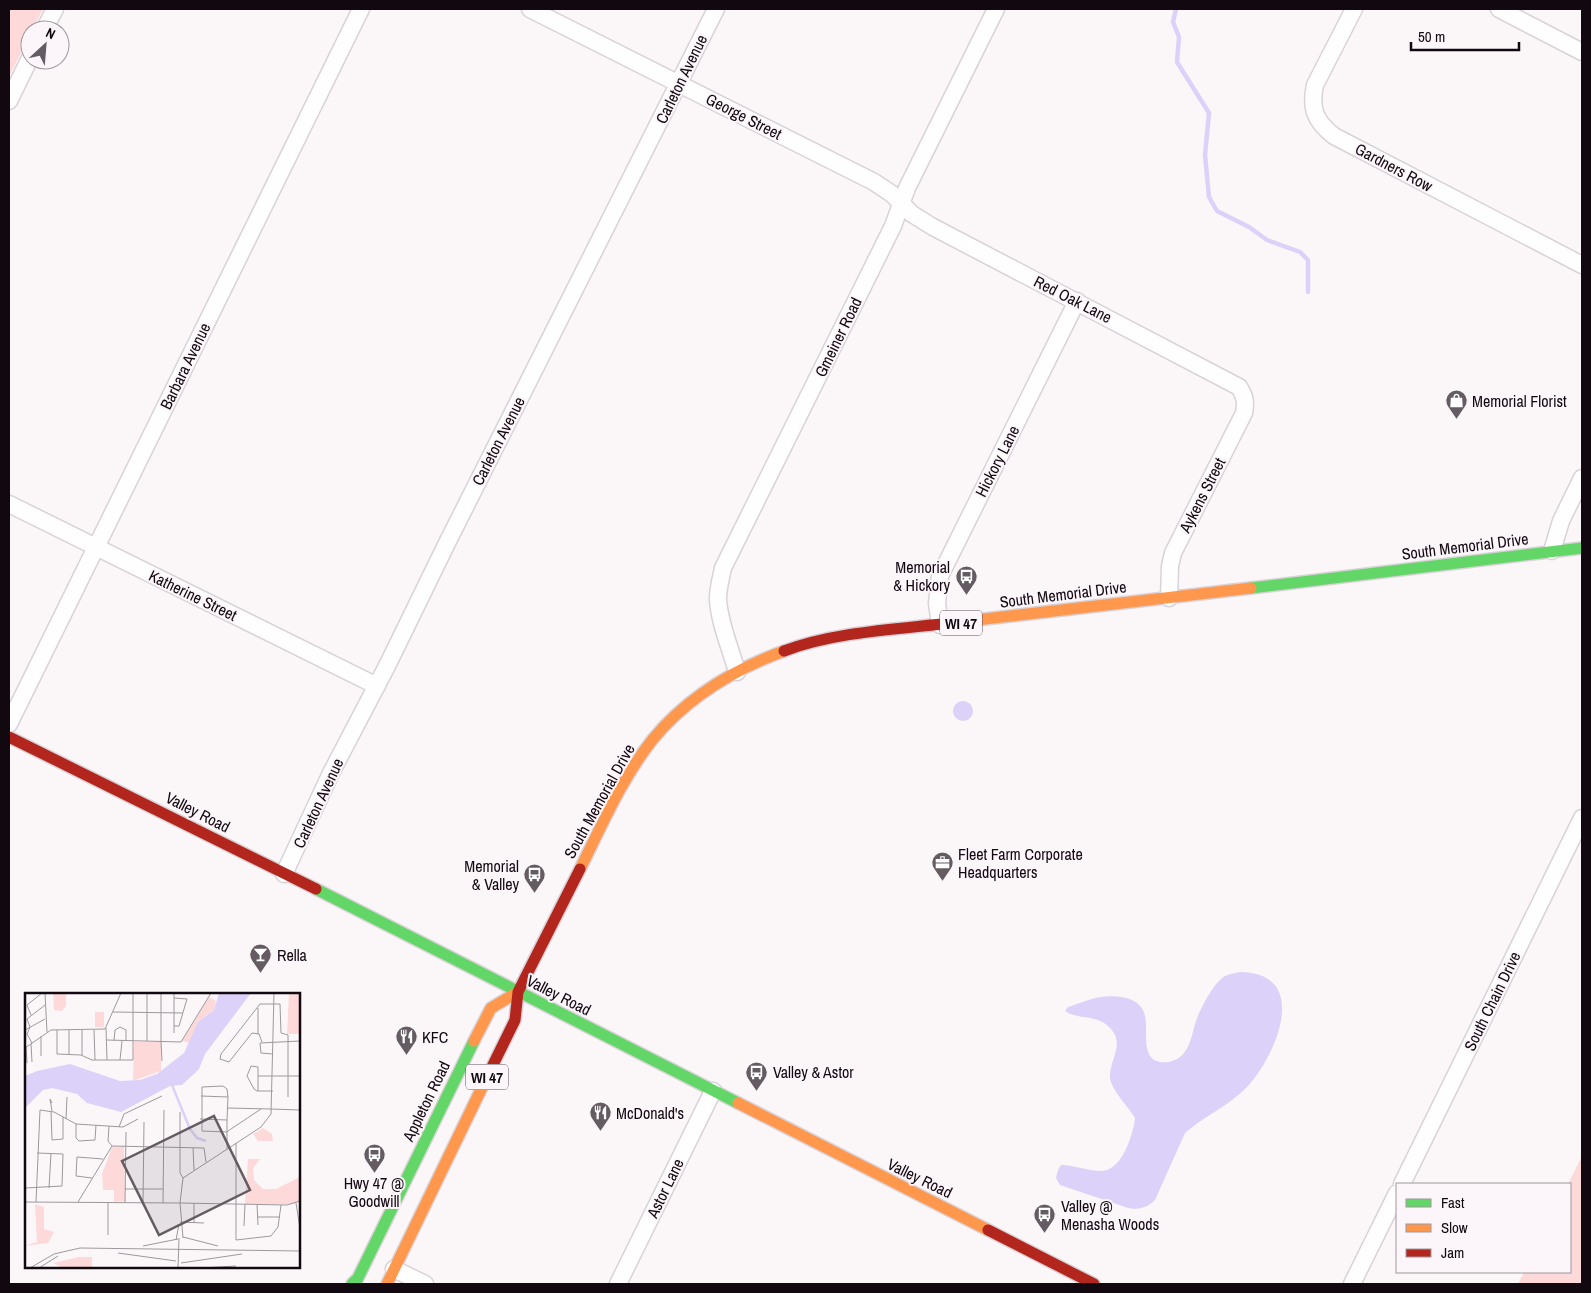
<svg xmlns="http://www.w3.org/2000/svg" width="1591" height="1293" font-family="'Archivo Narrow',sans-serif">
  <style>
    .green { fill: #fddad9 }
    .water { fill: #dcd1f8 }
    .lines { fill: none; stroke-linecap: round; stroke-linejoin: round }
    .stream { stroke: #dcd1f8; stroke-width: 4.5 }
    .street-casing { stroke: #d9d2d7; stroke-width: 19 }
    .fast-casing { stroke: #d9d2d7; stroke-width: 14 }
    .slow-casing { stroke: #d9d2d7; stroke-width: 14 }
    .jam-casing { stroke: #d9d2d7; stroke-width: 14 }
    .street { stroke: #fefefe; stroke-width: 16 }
    .fast { stroke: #63d668; stroke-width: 11 }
    .slow { stroke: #ff974d; stroke-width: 11 }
    .jam { stroke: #b3261e; stroke-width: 11 }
    .labels { text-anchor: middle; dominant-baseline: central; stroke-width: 4; stroke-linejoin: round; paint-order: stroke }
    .shield { fill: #fcf6fa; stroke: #585056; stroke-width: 1 }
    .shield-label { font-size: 15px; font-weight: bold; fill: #120910 }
    .street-label { font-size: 16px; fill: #120910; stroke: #fcf6fa }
    .poi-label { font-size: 16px; fill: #120910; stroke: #fcf6fa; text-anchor: start }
    .inset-river { fill: none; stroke: #dcd1f8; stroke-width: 2.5 }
    .inset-road { fill: none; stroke: #9e989c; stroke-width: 1 }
    .view { fill: #645c62; fill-opacity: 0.15; stroke: #645c62; stroke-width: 2.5 }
    .inset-edge { fill: none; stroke: #120910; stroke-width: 2.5 }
  </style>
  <rect width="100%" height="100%" fill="#fbf7f9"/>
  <!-- green -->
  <path class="green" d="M9 9H43L32 30H30V34L9 77Z
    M1582 1156V1284H1518L1524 1272H1570V1184H1568Z"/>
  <!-- water -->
  <path class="water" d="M953 711a10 10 0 1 1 20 0a10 10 0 1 1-20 0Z
    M1240 972C1312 973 1276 1056 1247 1087 1229 1106 1204 1116 1185 1133L1155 1200C1146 1208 1139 1210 1128 1208L1060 1185 1056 1178 1058 1170 1061 1165C1075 1165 1087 1171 1101 1171 1122 1171 1133 1135 1135 1118 1128 1106 1112 1091 1110 1078 1109 1059 1127 1043 1108 1026 1095 1014 1077 1020 1065 1011L1068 1007C1078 1004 1089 999 1100 997 1116 995 1141 996 1145 1016 1149 1032 1138 1065 1168 1062 1188 1059 1191 1039 1195 1024 1199 1011 1213 983 1225 976 1229 974 1235 973 1240 972Z"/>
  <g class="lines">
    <!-- stream -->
    <path class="stream" d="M1176 9 1173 22 1179 37 1177 62 1209 113 1205 155 1209 197 1217 211 1249 227 1267 240 1300 252 1308 260V292"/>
    <defs>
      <path id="street" d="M530 9 874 182 892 194 912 214 933 227 1239 387C1245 396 1246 402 1244 413L1173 553 1170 566 1169 598
        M1354 9 1315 85C1310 109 1315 121 1334 136L1582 265
        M1499 9 1582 52
        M44 30 55 9
        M9 101 30 58
        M9 504 377 686
        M1552 551 1561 521 1582 478
        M940 625 937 603 940 576 1077 301
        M737 672C731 650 719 622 718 599 718 588 721 578 723 568L893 226 907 188 996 9
        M9 724 361 9
        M284 874 331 773 387 666 447 543 716 9
        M1402 1184 1582 818
        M394 1269 425 1284
        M618 1284 713 1091
        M1352 1284 1397 1193"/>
      <path id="fast" d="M1251 588 1582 548
        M316 889 738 1103
        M352 1284 356 1280
        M355 1284 474 1041"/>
      <path id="slow" d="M959 622 1251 588
        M580 869C602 825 622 778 653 739 687 698 735 669 784 651
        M474 1041 491 1008 518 992
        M738 1103 988 1230
        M387 1284 489 1073"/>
      <path id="jam" d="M784 651C837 631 903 629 959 622
        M9 737 316 889
        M489 1073 515 1020 518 992 580 869
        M988 1230 1094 1284"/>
    </defs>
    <!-- street casing -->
    <use href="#street" class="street-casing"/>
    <!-- fast casing -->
    <use href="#fast" class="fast-casing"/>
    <!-- slow casing -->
    <use href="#slow" class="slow-casing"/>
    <!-- jam casing -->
    <use href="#jam" class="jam-casing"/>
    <!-- street -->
    <use href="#street" class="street"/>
    <!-- fast -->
    <use href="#fast" class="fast"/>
    <!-- slow -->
    <use href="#slow" class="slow"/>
    <!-- jam -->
    <use href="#jam" class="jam"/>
  </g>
  <!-- icons -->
  <defs>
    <symbol id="shop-pin" viewBox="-11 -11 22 30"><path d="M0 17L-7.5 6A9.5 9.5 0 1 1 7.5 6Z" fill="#645c62" stroke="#fcf6fa"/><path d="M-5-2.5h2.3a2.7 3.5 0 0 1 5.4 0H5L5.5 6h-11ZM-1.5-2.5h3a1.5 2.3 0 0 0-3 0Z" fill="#fff"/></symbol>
    <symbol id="bus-pin" viewBox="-11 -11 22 30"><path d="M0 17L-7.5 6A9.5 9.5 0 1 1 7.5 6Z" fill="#645c62" stroke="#fcf6fa"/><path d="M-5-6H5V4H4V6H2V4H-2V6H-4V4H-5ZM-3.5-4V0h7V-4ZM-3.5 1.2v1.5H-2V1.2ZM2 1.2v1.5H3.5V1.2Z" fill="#fff"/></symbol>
    <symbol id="office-pin" viewBox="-11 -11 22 30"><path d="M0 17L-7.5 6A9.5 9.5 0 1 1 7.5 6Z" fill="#645c62" stroke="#fcf6fa"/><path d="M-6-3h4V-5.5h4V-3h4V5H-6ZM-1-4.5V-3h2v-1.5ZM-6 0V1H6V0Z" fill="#fff"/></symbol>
    <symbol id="bar-pin" viewBox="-11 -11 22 30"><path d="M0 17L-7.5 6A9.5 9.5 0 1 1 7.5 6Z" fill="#645c62" stroke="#fcf6fa"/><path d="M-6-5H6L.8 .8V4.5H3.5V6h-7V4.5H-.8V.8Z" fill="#fff"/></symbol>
    <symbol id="restaurant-pin" viewBox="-11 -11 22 30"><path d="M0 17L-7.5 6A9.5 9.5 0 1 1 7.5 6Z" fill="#645c62" stroke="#fcf6fa"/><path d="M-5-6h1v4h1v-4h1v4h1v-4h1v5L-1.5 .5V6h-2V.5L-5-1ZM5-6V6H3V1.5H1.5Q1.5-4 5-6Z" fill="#fff"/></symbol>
  </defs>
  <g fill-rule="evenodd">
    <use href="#shop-pin" x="1444" y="388" width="25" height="34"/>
    <use href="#bus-pin" x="954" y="564" width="25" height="34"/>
    <use href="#office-pin" x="930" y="850" width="25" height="34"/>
    <use href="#bus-pin" x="522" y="862" width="25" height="34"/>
    <use href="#bar-pin" x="248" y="942" width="25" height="34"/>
    <use href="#restaurant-pin" x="394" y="1024" width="25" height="34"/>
    <use href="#bus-pin" x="744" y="1060" width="25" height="34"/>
    <use href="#restaurant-pin" x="588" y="1100" width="25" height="34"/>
    <use href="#bus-pin" x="362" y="1142" width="25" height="34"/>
    <use href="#bus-pin" x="1032" y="1202" width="25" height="34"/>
  </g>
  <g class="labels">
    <!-- shield labels -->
    <g class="shield">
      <rect x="940" y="610.5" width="42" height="25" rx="4"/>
      <rect x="466" y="1064.5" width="42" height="25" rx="4"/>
    </g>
    <g class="shield-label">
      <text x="961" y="623">WI 47</text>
      <text x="487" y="1077">WI 47</text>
    </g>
    <!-- street labels -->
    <g class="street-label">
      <text transform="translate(681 79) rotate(-64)">Carleton Avenue</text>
      <text transform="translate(744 116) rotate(27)">George Street</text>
      <text transform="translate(1394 167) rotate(28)">Gardners Row</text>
      <text transform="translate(1073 299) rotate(27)">Red Oak Lane</text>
      <text transform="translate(838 337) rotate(-64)">Gmeiner Road</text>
      <text transform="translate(185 366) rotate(-64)">Barbara Avenue</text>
      <text transform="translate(498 441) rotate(-63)">Carleton Avenue</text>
      <text transform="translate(997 461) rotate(-63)">Hickory Lane</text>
      <text transform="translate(1202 495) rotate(-63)">Aykens Street</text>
      <text transform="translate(1465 546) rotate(-7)">South Memorial Drive</text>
      <text transform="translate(1063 594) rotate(-7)">South Memorial Drive</text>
      <text transform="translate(193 595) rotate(26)">Katherine Street</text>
      <text transform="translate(599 801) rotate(-61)">South Memorial Drive</text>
      <text transform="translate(318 803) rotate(-65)">Carleton Avenue</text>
      <text transform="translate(198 812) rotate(27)">Valley Road</text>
      <text transform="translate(559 995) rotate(27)">Valley Road</text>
      <text transform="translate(1492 1001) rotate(-64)">South Chain Drive</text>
      <text transform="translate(426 1101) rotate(-64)">Appleton Road</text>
      <text transform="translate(920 1178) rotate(26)">Valley Road</text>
      <text transform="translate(665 1188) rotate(-64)">Astor Lane</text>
    </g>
    <!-- poi labels -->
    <g class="poi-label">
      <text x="1472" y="401">Memorial Florist</text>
      <text x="950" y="567" text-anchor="end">Memorial<tspan x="950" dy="18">&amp; Hickory</tspan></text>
      <text x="958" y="854">Fleet Farm Corporate<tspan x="958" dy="18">Headquarters</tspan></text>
      <text x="519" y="866" text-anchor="end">Memorial<tspan x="519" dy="18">&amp; Valley</tspan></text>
      <text x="277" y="955">Rella</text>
      <text x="422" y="1037">KFC</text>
      <text x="773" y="1072">Valley &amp; Astor</text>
      <text x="616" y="1113">McDonald's</text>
      <text x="374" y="1183" text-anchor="middle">Hwy 47 @<tspan x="374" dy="18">Goodwill</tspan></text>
      <text x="1061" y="1206">Valley @<tspan x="1061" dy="18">Menasha Woods</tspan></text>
    </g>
  </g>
  <!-- overview -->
  <g transform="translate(25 993)">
    <rect width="275" height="275" fill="#fbf7f9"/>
    <path d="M28 0H41V13L37 18 29 17ZM264 0H275V41H262ZM184 4 191 8 189 17 173 29 165 50 157 48ZM70 19H79V34H70ZM109 49H136V78L108 88ZM238 135 247 141 248 148H233L228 141ZM99 153 100 208 89 209V197H78L77 181 87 154ZM223 166H235L228 175 229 187 238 196H251L275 184V208L269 211H220ZM10 211 19 214V236L29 239 23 250 0 253 12 249ZM54 264H67V275H38L28 270Z" fill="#fddad9"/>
    <path d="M194 0H226L180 61 174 76 157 92 145 93 96 119 62 110 52 101 27 95 18 97 0 115V83L12 78 45 71 95 88 115 87 132 81 159 60 173 29 189 17Z" fill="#dcd1f8"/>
    <path class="inset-river" d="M147 92 165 136 172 145 181 148"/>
    <path class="inset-road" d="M20 0 22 39M122 0V48M149 0V40M149 5 162 6 154 33H149M233 15V41M88 19 158 20M6 22 2 12 17 0M81 35 82 67M0 37 20 26M32 37V61L56 62 67 67H108V0M44 37V61M69 37 70 67M82 47 156 49 186 0M89 48 90 37 95 34 101 37V48M136 48V0M136 48 137 68M237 49 234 41 227 40 204 69 195 66 196 61 235 11H255L256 40 263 42V104M7 50 2 41 5 34 2 26 20 12M6 51 7 69M1 54 2 70M0 55 26 37 80 36 96 0M248 61 236 60 235 50 275 48M57 62V37M16 63V43M95 67 97 48M233 83H275M233 98V74L226 73 222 83 229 96 232 98H248M176 103 203 104M202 115 246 116M246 116 275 117M26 118 27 147 38 146V124M27 118 25 106 27 110M155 119V180L158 185M41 126 42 104M175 126 202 127M51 131V145L54 148 70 147 71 132M84 133 83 148 87 153 179 155 181 169M94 134 99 121 137 103M211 150V247L246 243 253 234 256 212M168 155 169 177M202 156V127L203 104 202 96 198 93 177 94V138L202 139 203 138 236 116M67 185 51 183 52 164 78 166M0 195 37 193 38 161 12 160M24 195 26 160M100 196H138M0 209 155 210M11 209 15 117 29 119 51 131 98 134 113 126M53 209 87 153M100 210 101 139M118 210 119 129M138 210 139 117M155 210 262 212 275 208M271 210 275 235M232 211 233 232M232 224H255M155 229 179 230M169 230V210M219 233 220 211M0 237V209M83 242V209M158 244 193 253M158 245 155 210 158 185 236 134 246 121 249 0M151 247 154 231M118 253 153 246M93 260 151 268M156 270 217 261M5 275 29 261 55 255 275 258M14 275 33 263M153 275 154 245M177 275 211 273"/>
    <path class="view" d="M189 123 225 197 134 242 97 168Z"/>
    <rect width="275" height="275" class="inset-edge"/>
  </g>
  <!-- border -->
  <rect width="1591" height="1293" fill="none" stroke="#120910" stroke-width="20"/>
  <!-- legend -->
  <rect x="1396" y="1183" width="175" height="90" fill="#fcf6fa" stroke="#9e979c"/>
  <rect x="1406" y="1199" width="25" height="8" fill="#63d668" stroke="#9e979c"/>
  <text x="1441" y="1208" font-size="15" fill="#120910">Fast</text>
  <rect x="1406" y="1224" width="25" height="8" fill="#ff974d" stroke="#9e979c"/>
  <text x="1441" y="1233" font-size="15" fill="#120910">Slow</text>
  <rect x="1406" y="1249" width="25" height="8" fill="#b3261e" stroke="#9e979c"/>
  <text x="1441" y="1258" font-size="15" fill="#120910">Jam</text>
  <!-- north arrow -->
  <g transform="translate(45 45) rotate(26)"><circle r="24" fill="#fcf6fa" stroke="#9e979c"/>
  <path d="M0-4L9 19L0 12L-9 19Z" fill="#645c62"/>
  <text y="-8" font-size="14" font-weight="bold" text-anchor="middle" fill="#120910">N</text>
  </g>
  <!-- scale -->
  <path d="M1411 42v8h108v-8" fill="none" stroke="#120910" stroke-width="2.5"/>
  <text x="1418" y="42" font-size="15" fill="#120910" stroke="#fcf6fa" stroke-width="4" paint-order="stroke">50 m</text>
</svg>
